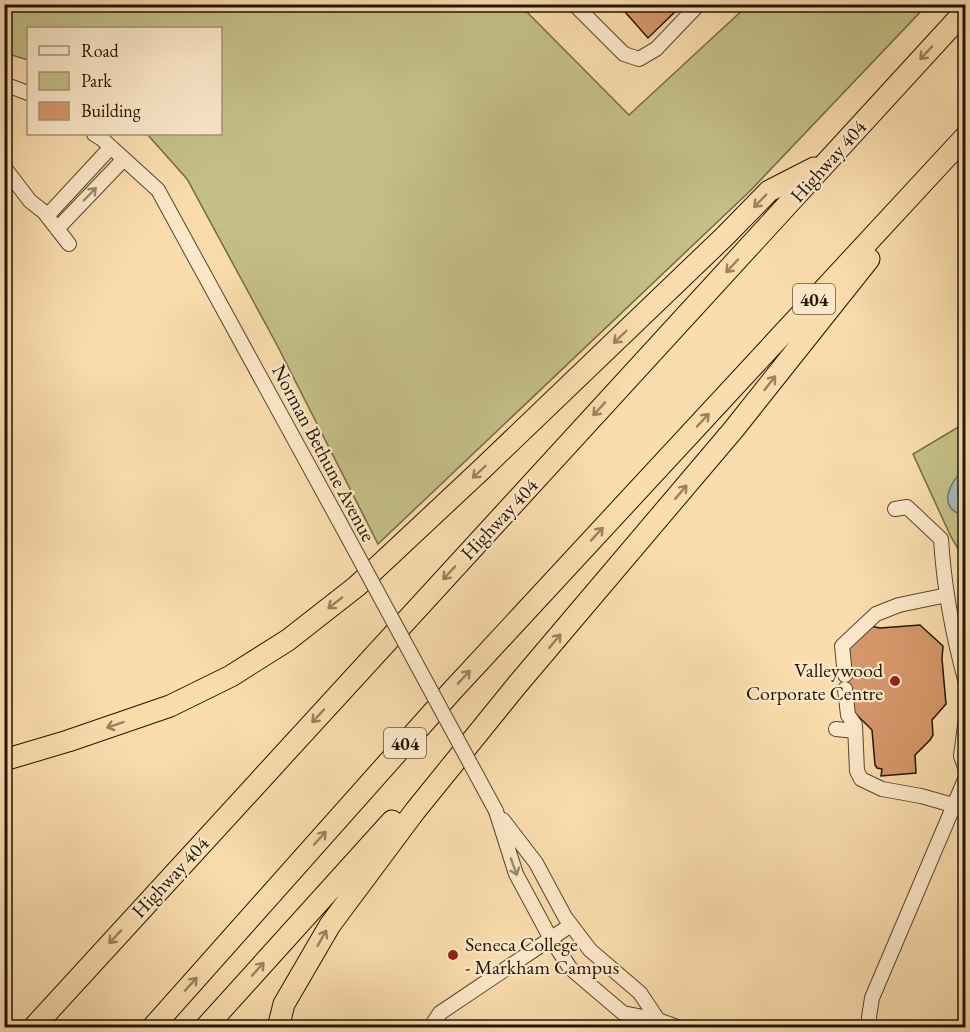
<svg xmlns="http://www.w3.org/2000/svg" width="970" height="1032" font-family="'EB Garamond',serif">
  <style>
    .green { fill: #c4bf86; stroke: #736a44; stroke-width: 1.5 }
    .water { fill: #a2b9b4; stroke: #6f776c; stroke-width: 1.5 }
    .building { fill: #d6976a; stroke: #221401; stroke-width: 1.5 }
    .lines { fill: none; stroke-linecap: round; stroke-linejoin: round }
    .minor-casing { stroke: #58462c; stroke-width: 16 }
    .highway-casing { stroke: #221401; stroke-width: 23 }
    .minor { stroke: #fce8ca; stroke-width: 14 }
    .highway { stroke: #fadcad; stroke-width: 21 }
    .minor-bridge-casing { stroke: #58462c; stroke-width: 16; stroke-linecap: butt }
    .minor-bridge { stroke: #fce8ca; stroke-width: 14 }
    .oneway { stroke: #998260 }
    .oneway2 { stroke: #9a8970 }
    .poi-dot { fill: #8f2418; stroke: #fce8ca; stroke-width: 2 }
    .labels { text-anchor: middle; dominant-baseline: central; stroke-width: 4.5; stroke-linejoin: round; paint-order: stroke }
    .shield { fill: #fce8ca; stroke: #63543d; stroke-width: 1.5 }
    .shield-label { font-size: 18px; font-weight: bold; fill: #221401 }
    .street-label { font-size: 20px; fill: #221401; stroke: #fce8ca }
    .poi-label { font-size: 20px; fill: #221401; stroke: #fce8ca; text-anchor: end }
  </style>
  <rect width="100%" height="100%" fill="#fadcad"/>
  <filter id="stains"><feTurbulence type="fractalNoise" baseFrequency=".00333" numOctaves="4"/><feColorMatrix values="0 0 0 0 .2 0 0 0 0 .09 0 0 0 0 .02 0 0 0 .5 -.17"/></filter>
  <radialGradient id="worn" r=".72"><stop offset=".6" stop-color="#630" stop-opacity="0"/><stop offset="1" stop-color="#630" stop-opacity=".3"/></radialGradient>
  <!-- green -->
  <path class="green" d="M4 5H520L629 115 748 5H927L750 191 378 544 277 345 187 179 147 134H220V28H28V60L5 53Z
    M965 423V581L963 557 951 537 913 454Z"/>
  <!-- water -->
  <path class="water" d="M965 468V483L959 492 961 498 965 500V516C936 508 949 483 965 468Z"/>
  <!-- building -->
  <path class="building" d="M618 4H683L648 38Z
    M920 625 943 646 942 659 946 704 932 720 933 735 930 740 915 755 916 773 881 776 882 769 877 768 875 765 872 730 848 706 845 652 870 626 880 628Z"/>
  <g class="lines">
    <defs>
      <path id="minor" d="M574 4 624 54 639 59 656 49 699 4
        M4 84 28 93
        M94 134 102 139 158 190 339 521
        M4 167 30 201 44 212 69 244
        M47 216 111 147
        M57 229 124 159
        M895 509 907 507 941 539C944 588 953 636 966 683
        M845 675 842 646 876 614 899 605 947 595
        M845 689 848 715 855 725 857 771 861 779 882 789 921 796 953 805
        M966 718 961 756 966 770
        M836 729 855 731
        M496 811 516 874 551 939 570 968 623 1013 658 1020 680 1028
        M503 820 536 863 565 917 590 950 640 993 658 1020
        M430 1028 440 1013 571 925
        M870 1028 869 1017 872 998 966 777"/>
      <path id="highway" d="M4 760 68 741 170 706 231 676 288 640 357 586 481 470 725 236 769 191 814 168
        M33 1028 966 10
        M152 1028 451 692 966 136
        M205 1028 392 821
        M278 1028 284 1004 330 925 415 811 517 685 734 429 869 259"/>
    </defs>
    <!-- minor casing -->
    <use href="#minor" class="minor-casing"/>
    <!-- highway casing -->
    <use href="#highway" class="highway-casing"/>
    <!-- minor -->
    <use href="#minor" class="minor"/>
    <!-- highway -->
    <use href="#highway" class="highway"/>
    <defs>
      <path id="minor-bridge" d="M339 521 496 811"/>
    </defs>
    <!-- minor-bridge casing -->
    <use href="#minor-bridge" class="minor-bridge-casing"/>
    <!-- minor-bridge -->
    <use href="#minor-bridge" class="minor-bridge"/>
  </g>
  <!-- one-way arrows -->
  <defs><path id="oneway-shaft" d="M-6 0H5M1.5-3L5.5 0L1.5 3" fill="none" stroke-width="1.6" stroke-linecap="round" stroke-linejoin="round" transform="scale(1.5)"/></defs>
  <g class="oneway">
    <use href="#oneway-shaft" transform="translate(926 53) rotate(133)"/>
    <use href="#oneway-shaft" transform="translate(760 201) rotate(134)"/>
    <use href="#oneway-shaft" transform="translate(732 266) rotate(133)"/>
    <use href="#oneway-shaft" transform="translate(620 337) rotate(136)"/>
    <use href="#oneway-shaft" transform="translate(770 383) rotate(-52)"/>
    <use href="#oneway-shaft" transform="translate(599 409) rotate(133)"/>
    <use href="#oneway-shaft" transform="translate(703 420) rotate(-47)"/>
    <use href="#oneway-shaft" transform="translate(479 472) rotate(137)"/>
    <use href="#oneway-shaft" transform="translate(681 492) rotate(-50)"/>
    <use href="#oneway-shaft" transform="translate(597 534) rotate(-47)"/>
    <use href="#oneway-shaft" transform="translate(449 573) rotate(133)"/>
    <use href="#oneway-shaft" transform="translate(335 603) rotate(142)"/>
    <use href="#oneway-shaft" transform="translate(555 641) rotate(-50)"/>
    <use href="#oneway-shaft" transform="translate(464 677) rotate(-47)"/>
    <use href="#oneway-shaft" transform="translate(318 716) rotate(133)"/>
    <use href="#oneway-shaft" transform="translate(115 725) rotate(161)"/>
    <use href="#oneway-shaft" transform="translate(320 838) rotate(-48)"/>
    <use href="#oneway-shaft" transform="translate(115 937) rotate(133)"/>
    <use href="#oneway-shaft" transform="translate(322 938) rotate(-60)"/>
    <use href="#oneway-shaft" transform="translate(258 969) rotate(-48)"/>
    <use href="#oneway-shaft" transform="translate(191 984) rotate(-48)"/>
  </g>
  <g class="oneway2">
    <use href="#oneway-shaft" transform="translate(90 194) rotate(-46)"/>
    <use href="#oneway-shaft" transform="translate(514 867) rotate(70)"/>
  </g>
  <!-- markers -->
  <g class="poi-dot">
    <circle cx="895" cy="681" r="6"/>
    <circle cx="453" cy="955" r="6"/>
  </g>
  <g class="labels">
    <!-- shield labels -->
    <g class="shield">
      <rect x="793" y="284" width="42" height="30" rx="4.5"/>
      <rect x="384" y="728" width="42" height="30" rx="4.5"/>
    </g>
    <g class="shield-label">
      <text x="814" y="299">404</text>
      <text x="405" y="743">404</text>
    </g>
    <!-- street labels -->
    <g class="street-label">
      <text transform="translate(828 161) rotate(-48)">Highway 404</text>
      <text transform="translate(324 453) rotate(62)">Norman Bethune Avenue</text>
      <text transform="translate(499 519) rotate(-47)">Highway 404</text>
      <text transform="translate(170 877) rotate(-47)">Highway 404</text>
    </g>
    <!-- poi labels -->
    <g class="poi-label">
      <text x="883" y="670">Valleywood<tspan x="883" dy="23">Corporate Centre</tspan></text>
      <text x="465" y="944" text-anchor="start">Seneca College<tspan x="465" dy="23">- Markham Campus</tspan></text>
    </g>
  </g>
  <!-- margin -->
  <rect width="970" height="1032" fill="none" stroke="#fadcad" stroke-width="24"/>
  <rect x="6" y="6" width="958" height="1020" fill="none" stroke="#221401" stroke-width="3"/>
  <rect x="12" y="12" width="946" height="1008" fill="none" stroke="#221401" stroke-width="1.5"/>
  <!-- legend -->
  <rect x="27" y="27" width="195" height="108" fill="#fce8ca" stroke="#a5937a" stroke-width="1.5"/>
  <rect x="39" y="46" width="30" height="9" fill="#fce8ca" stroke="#a5937a" stroke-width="1.5"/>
  <text x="81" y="57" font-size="18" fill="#221401">Road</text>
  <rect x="39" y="72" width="30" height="18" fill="#c4bf86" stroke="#a5937a" stroke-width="1.5"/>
  <text x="81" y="87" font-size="18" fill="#221401">Park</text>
  <rect x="39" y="102" width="30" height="18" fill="#d6976a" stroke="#a5937a" stroke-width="1.5"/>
  <text x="81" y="117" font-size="18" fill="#221401">Building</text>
  <rect width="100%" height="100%" filter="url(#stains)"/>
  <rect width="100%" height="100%" fill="url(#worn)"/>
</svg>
